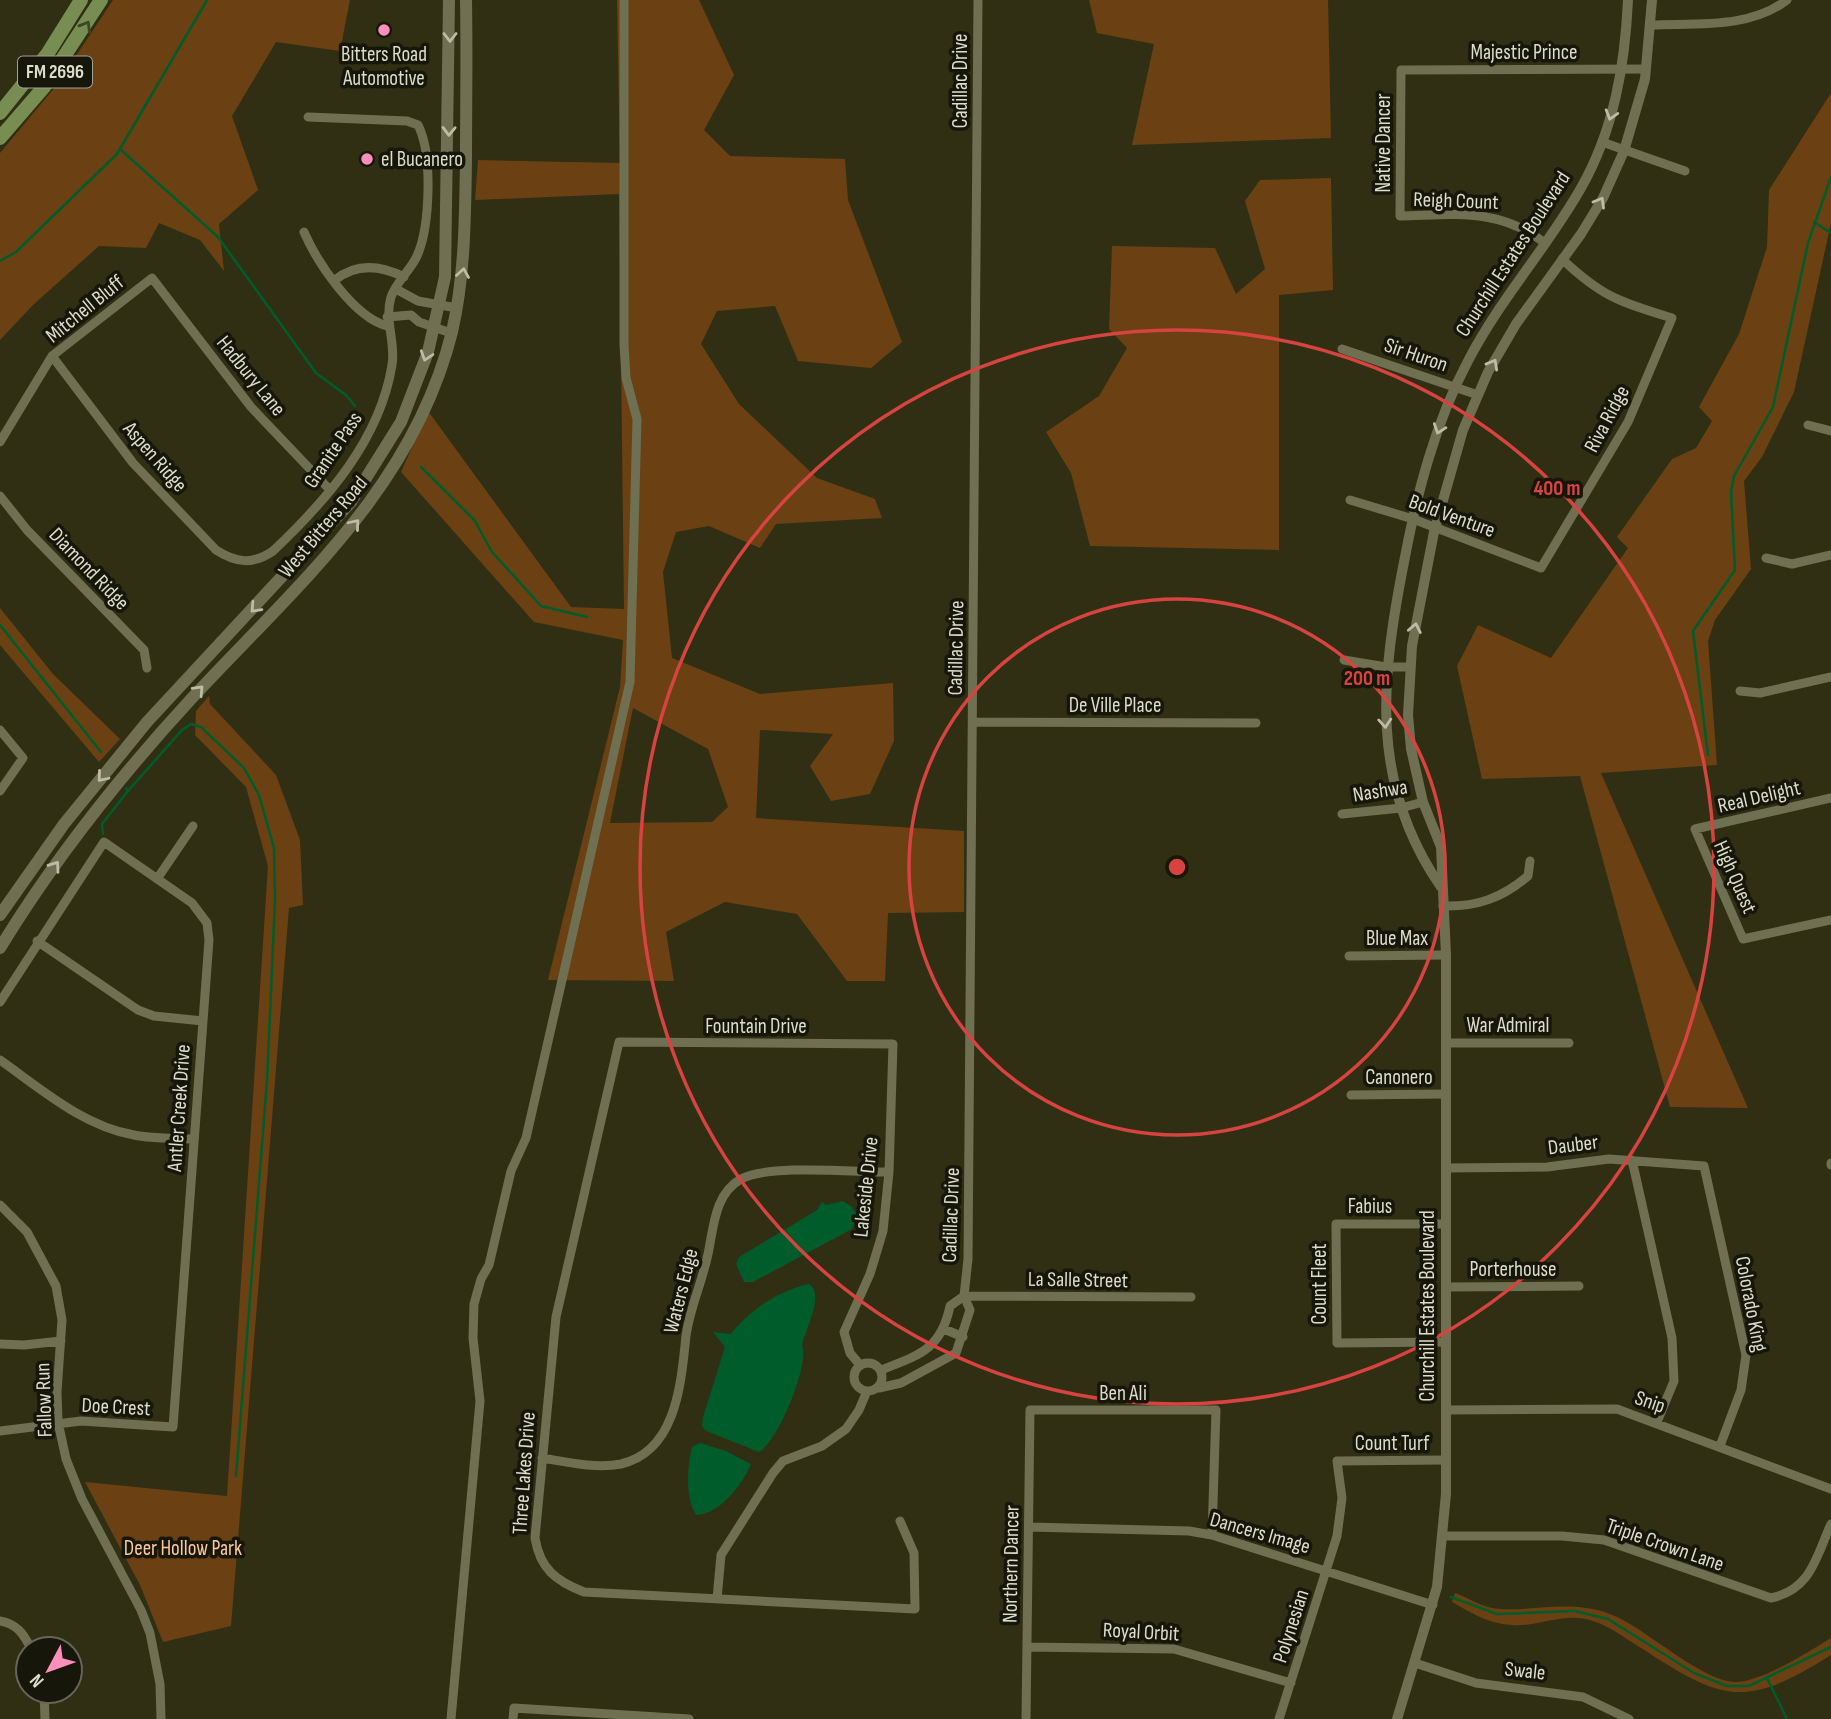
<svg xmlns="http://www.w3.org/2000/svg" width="1831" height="1719" font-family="'Sofia Sans Condensed',sans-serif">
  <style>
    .green { fill: #6b4013; fill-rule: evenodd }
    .water { fill: #005c2b }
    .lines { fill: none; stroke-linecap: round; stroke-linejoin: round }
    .stream { stroke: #005c2b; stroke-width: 2.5 }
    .minor { stroke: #6f6f51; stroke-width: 9 }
    .tertiary { stroke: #6f6f51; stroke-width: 10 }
    .secondary { stroke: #6f6f51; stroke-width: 12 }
    .primary { stroke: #778d52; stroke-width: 14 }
    .oneway { stroke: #3d4627 }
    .oneway2 { stroke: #bcbca7 }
    .ring { fill: none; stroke: #d74341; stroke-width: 3.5 }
    .poi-dot { fill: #fe8ebb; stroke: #17160a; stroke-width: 2.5 }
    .labels { text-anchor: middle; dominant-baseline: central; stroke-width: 7; stroke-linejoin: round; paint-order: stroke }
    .shield { fill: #17160a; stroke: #a2a192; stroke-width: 2 }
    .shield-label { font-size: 19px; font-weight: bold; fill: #ddc }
    .street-label { font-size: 21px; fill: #ddc; stroke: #17160a }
    .poi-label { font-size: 21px; fill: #ddc; stroke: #17160a }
    .park-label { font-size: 21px; fill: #feca9c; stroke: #17160a }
    .centre { fill: #d74341; stroke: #17160a; stroke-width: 3.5 }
    .ring-label { font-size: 21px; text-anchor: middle; font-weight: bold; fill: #d74341; stroke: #17160a; stroke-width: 7; stroke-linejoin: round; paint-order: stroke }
  </style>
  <rect width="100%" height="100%" fill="#302f13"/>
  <!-- green -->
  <path class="green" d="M113 0H350L340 51 276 42 232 116 258 190 219 224 224 271 200 240 159 223 146 248 99 246 33 305 0 340V153L56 86Z
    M617 0H699L734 75 704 130 730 156 845 159 848 200 902 342 871 368 798 361 775 306 717 311 701 344 739 404 817 478 875 499 882 518 776 524 760 548 709 526 676 532 663 572 672 658 760 694 893 683 894 741 870 794 831 801 810 766 833 734 760 730 756 818 964 831V912L888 913 885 981H847L797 914 725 902 666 932 674 981 548 980 620 687 623 640 534 622 401 472 428 411 571 607 624 609 619 194 475 200 478 160 620 163ZM633 708 708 749 728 807 712 822 610 823Z
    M1089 0H1328L1331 138 1132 145 1154 44 1097 33Z
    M1831 93V223L1794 392 1762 457 1744 481 1751 569 1715 620 1708 641 1717 765 1601 773 1748 1108 1670 1107 1580 776 1482 779 1457 666 1478 625 1551 658 1628 548 1617 537 1672 459 1696 448 1712 421 1699 407 1739 334 1767 247 1769 190Z
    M1331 178 1333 290 1279 295V550L1090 546 1071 473 1046 432 1099 396 1127 348 1109 329 1112 246 1215 248 1236 294 1265 269 1245 201 1260 180Z
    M0 608 53 674 120 739 99 762 0 645Z
    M209 696 210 704 276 775 300 840 303 905 289 908 231 1626 163 1642 140 1585 85 1482 227 1496 268 866 246 787 195 735 196 711Z
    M1455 1593C1468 1598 1486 1609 1500 1609 1540 1611 1577 1598 1617 1617 1648 1631 1701 1680 1734 1682 1760 1683 1808 1652 1831 1638V1655C1743 1711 1721 1700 1638 1646 1622 1636 1605 1623 1586 1619 1559 1614 1537 1627 1512 1625 1489 1624 1471 1613 1452 1602Z"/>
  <!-- water -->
  <path class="water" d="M843 1201 852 1207 857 1215 852 1229 753 1282H744L736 1264 739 1257 817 1210 822 1202 826 1205Z
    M809 1284C825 1294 806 1328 802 1345 810 1364 778 1442 759 1452L706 1431 702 1426 703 1417 725 1347 713 1332 731 1334C749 1310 780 1290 809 1284Z
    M700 1443 726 1451 751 1464C742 1485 720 1514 696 1515 685 1497 687 1468 692 1447Z"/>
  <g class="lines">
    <!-- stream -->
    <path class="stream" d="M120 149 218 237 316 373 346 395 355 406
      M1814 222 1831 233
      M0 261 16 252 117 154 207 0
      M421 467 475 521 492 552 541 606 587 617
      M0 625 101 752
      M1708 755 1693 631 1735 570 1731 492 1734 476 1773 407 1808 243 1831 177
      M126 788 128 791 182 730 191 724 201 727 244 768 259 795 274 848 275 901 267 1081 236 1476
      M103 834 102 824 128 791
      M1451 1597 1497 1614 1575 1611 1608 1619 1694 1673 1727 1686H1749L1831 1647
      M1767 1678 1787 1719"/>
    <!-- minor -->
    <path class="minor" d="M1651 25C1697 23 1749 29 1787 0
      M1602 142 1685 171
      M304 232C318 264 354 317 387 326
      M1545 243C1498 207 1455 215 1400 216L1401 70 1646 69
      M335 280C356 263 380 265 404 277
      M396 289 418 301 457 308
      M387 317 411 315 419 322 451 333
      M1342 349 1478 395
      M52 356 133 463 216 550C236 563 253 565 273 551 326 501 380 440 392 365 396 342 384 321 391 297 396 282 410 271 417 256 430 227 433 154 418 125L407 121 308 117
      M1808 425 1831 431
      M0 442 52 356 152 278 251 407 330 490
      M0 496 27 530 144 650 147 668
      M1350 500 1413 519 1541 568 1628 422 1672 318C1620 302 1602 297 1562 259
      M1766 558 1792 564 1831 555
      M1344 660 1386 667H1410
      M1740 691 1760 693 1831 677
      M973 722 1256 723
      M0 730 23 758 0 791
      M1831 798 1695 829 1743 939 1831 920
      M1342 814 1401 808 1423 802
      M157 879 193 826
      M1443 906C1477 907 1502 898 1528 876L1530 861
      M37 941 138 1010 154 1016 203 1021
      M1349 956 1446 955
      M0 1002 104 842 192 903 207 923 209 940 173 1427 81 1421 0 1431
      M1446 1043H1569
      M0 1060C41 1089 83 1126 134 1135 153 1139 174 1138 194 1139
      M1351 1095 1446 1094
      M1632 1160 1672 1338 1674 1381 1657 1422
      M1831 1163V1165
      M1446 1168 1547 1167 1609 1159 1704 1166 1746 1355 1741 1390 1720 1446
      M0 1205 27 1232 56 1286 62 1320 57 1392 58 1422 66 1459 82 1499 141 1610 150 1633 160 1684 161 1719
      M1446 1224H1336L1337 1343 1446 1342
      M1446 1287 1579 1286
      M964 1296 968 1259 978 0
      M964 1296 1191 1297
      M944 1329 963 1337
      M0 1344 24 1345 61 1341
      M854 1377a14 14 0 1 1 28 0a14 14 0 1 1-28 0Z
      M860 1365 850 1353 844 1332 870 1274 883 1231 889 1172 893 1044 619 1042 556 1317 535 1538C540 1569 556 1581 584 1592L915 1609 914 1553 900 1521
      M881 1370C919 1355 941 1350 950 1306L964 1296
      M879 1388 901 1383 956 1353 970 1310 964 1296
      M1446 1410 1617 1409 1831 1489
      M542 1458C566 1462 596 1469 621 1464 677 1451 681 1382 686 1336 690 1306 704 1278 709 1249 714 1223 716 1193 741 1179 768 1164 854 1172 889 1172
      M1029 1527 1189 1531 1212 1535 1433 1605
      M1444 1536H1562L1604 1540 1771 1598C1811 1590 1816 1557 1831 1524
      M717 1599 721 1555 773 1473 783 1461 822 1446 846 1429 859 1410 867 1391
      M0 1621C17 1624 24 1634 31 1649
      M1027 1647 1174 1649 1291 1683
      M1415 1663 1476 1683 1583 1697 1629 1719
      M44 1691 45 1719
      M451 1719 480 1401 473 1338 474 1304 481 1279 489 1265 511 1171 526 1138 630 682 637 419 626 378 624 344V0
      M513 1719 514 1708 689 1719
      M1026 1719 1030 1410H1216L1212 1535
      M1279 1719 1337 1536 1342 1498 1337 1461 1446 1460"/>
    <!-- tertiary -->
    <path class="tertiary" d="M1441 887C1369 783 1381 679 1404 562 1417 493 1435 423 1468 361 1500 299 1547 248 1581 188 1614 130 1625 65 1628 0
      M1397 1719 1437 1587 1446 1494V955L1441 847 1423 802 1411 749 1408 715 1412 646 1434 532 1463 430 1488 372 1516 324 1581 234 1603 198 1624 151 1645 79 1652 0"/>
    <!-- secondary -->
    <path class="secondary" d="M0 915 64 824 147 722 351 502 401 422 428 352 445 277 449 0
      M0 948C55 858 121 775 192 698 297 585 413 488 452 332 465 275 465 219 466 161 466 107 467 54 466 0"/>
    <!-- primary -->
    <path class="primary" d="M0 113 48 53 81 0
      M0 138 44 87 101 0"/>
  </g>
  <!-- one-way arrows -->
  <defs><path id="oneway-chevron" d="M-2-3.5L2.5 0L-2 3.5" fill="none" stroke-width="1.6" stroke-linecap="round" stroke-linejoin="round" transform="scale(1.75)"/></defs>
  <use class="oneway" href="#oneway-chevron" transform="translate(86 26) rotate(-59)"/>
  <g class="oneway2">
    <use href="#oneway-chevron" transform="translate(450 37) rotate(90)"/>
    <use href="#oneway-chevron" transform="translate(1611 115) rotate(107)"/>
    <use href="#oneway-chevron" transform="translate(449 131) rotate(91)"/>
    <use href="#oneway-chevron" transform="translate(1600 202) rotate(-60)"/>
    <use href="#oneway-chevron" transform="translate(463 273) rotate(-81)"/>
    <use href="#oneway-chevron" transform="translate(426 356) rotate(108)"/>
    <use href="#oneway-chevron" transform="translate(1493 364) rotate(-61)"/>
    <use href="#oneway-chevron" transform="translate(1439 429) rotate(109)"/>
    <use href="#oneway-chevron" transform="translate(355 524) rotate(-50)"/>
    <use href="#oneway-chevron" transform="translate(255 608) rotate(133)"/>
    <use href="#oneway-chevron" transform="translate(1415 628) rotate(-79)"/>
    <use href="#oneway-chevron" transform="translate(199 690) rotate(-47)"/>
    <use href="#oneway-chevron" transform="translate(1385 723) rotate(86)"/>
    <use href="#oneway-chevron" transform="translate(102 777) rotate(130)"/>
    <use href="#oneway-chevron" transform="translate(55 866) rotate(-55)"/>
  </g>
  <!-- distance rings -->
  <g class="ring">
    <circle cx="1177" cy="867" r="268"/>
    <circle cx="1177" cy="867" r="537"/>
  </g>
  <!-- markers -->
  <g class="poi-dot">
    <circle cx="384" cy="30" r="7"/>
    <circle cx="367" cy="159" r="7"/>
  </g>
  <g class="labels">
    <!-- shield labels -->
    <rect class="shield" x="18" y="56.5" width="74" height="31" rx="5"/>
    <g class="shield-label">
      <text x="55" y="72">FM 2696</text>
    </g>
    <!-- street labels -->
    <g class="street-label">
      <text x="1524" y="52">Majestic Prince</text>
      <text transform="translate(960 81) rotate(-90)">Cadillac Drive</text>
      <text transform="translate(1383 143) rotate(-90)">Native Dancer</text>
      <text transform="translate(1456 201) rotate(2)">Reigh Count</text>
      <text transform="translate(1513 254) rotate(-57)">Churchill Estates Boulevard</text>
      <text transform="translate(85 309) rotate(-39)">Mitchell Bluff</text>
      <text transform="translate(1416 355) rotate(19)">Sir Huron</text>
      <text transform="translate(251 376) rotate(51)">Hadbury Lane</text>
      <text transform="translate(1607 419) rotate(-62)">Riva Ridge</text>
      <text transform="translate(333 450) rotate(-56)">Granite Pass</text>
      <text transform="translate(155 457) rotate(49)">Aspen Ridge</text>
      <text transform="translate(1452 516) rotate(20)">Bold Venture</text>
      <text transform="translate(323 527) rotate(-50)">West Bitters Road</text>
      <text transform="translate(89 569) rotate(46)">Diamond Ridge</text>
      <text transform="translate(956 648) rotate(-89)">Cadillac Drive</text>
      <text x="1115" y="705">De Ville Place</text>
      <text transform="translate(1380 791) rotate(-9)">Nashwa</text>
      <text transform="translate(1759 797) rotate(-13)">Real Delight</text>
      <text transform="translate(1735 877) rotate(66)">High Quest</text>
      <text x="1397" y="938">Blue Max</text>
      <text x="1508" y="1025">War Admiral</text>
      <text x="756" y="1026">Fountain Drive</text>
      <text x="1399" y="1077">Canonero</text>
      <text transform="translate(179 1108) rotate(-86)">Antler Creek Drive</text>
      <text transform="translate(1573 1145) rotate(-7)">Dauber</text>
      <text transform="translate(866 1187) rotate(-84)">Lakeside Drive</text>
      <text x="1370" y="1206">Fabius</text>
      <text transform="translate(951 1215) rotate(-88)">Cadillac Drive</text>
      <text x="1513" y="1269">Porterhouse</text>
      <text transform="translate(1078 1280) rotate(1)">La Salle Street</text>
      <text transform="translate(1319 1284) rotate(-90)">Count Fleet</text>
      <text transform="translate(681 1291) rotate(-76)">Waters Edge</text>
      <text transform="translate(1751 1304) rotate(79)">Colorado King</text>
      <text transform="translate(1427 1306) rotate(-90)">Churchill Estates Boulevard</text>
      <text x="1123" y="1393">Ben Ali</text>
      <text transform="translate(44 1400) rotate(-92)">Fallow Run</text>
      <text transform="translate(1650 1402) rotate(19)">Snip</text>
      <text transform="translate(116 1407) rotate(3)">Doe Crest</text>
      <text x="1392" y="1443">Count Turf</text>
      <text transform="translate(524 1473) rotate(-86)">Three Lakes Drive</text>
      <text transform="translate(1260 1533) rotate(16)">Dancers Image</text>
      <text transform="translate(1665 1545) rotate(19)">Triple Crown Lane</text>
      <text transform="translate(1011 1564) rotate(-89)">Northern Dancer</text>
      <text transform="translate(1291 1626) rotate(-72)">Polynesian</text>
      <text transform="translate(1141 1632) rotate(3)">Royal Orbit</text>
      <text transform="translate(1525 1671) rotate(6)">Swale</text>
    </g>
    <!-- poi labels -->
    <g class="poi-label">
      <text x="384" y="54">Bitters Road<tspan x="384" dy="24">Automotive</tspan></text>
      <text x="381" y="159" text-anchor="start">el Bucanero</text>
    </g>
    <!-- park labels -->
    <g class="park-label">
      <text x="183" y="1548">Deer Hollow Park</text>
    </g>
  </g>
  <circle cx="1177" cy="867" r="10" class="centre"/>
  <g class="ring-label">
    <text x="1557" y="495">400 m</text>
    <text x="1367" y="685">200 m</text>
  </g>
  <!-- north arrow -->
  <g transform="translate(49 1670) rotate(229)"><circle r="33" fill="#17160a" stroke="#666658" stroke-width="2"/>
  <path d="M0-5L12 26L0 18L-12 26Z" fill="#fe8ebb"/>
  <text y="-10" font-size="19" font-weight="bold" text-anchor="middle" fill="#ddddcc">N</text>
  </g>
</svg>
